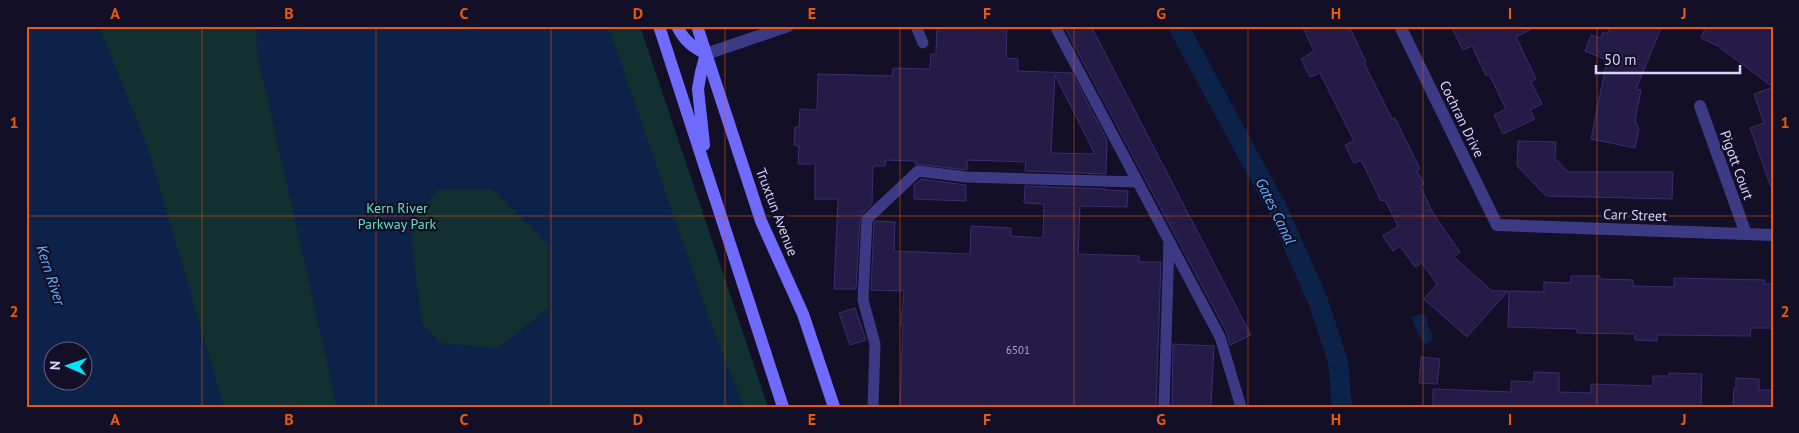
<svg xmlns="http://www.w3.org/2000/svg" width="1799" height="433" font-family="'PT Sans',sans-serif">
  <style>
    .green { fill: #12302f; fill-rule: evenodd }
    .water { fill: #0c2248; fill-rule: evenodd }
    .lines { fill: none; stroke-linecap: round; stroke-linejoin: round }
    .canal { stroke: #0c2248; stroke-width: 20 }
    .building { fill: #241b47; stroke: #3b2d73; fill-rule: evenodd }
    .service { stroke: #3d3a85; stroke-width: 11 }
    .minor { stroke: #3d3a85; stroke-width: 12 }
    .secondary { stroke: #6f6bff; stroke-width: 12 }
    .grid { fill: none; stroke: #e8590c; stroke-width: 1; stroke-opacity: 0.55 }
    .labels { text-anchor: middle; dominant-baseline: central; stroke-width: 4.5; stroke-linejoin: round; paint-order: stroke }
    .number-label { font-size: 11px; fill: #aca6d1 }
    .street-label { font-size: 14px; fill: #d9d4ff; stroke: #130f26 }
    .park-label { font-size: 14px; fill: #5fe0c0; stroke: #130f26 }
    .water-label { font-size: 15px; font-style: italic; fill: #62b6ff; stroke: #130f26 }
    .neatline { fill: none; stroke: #e8590c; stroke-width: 2 }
    .grid-label { font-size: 16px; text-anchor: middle; font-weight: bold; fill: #e8590c }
  </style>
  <rect width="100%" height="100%" fill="#130f26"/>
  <!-- green -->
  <path class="green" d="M26 26H640L768 407H26ZM52 350H82V380H52Z"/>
  <!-- water -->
  <path class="water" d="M26 26H99L148 148 224 407H26ZM52 350H82V380H52Z
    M256 26H608L715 335 744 407H337L257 52ZM492 189 548 244V308L498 348 440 343 422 323 410 226 437 190Z
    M1423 313 1427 317V324L1433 336 1431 341 1425 345 1419 336 1411 317Z"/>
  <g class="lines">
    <!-- canal -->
    <path class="canal" d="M1178 26 1278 210 1318 301 1338 362 1342 407"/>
  </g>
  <!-- building -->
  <path class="building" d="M937 26H1007L1006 58 1018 59V71L1072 73 1107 140 1106 174 1025 171 1026 162 967 160V170L915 164 916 161 886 160 885 166H873L872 204 862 214 860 219 856 289H834L838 199H815V164H798L799 146 794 145 795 127H799L800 109 817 110 818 74 892 76 893 68 930 69 931 54H936ZM1055 75 1095 154 1051 153Z
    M1064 26H1091L1251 335 1230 345 1227 333Z
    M1302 26H1349L1366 62 1364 63 1392 119 1395 118 1420 169 1417 171 1424 184 1420 186 1433 213 1460 252 1454 257 1492 291H1508L1467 337 1424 299 1437 284 1422 263 1415 267 1400 246 1393 251 1383 236 1398 226 1385 200 1381 201 1361 160 1354 163 1345 145 1354 141 1320 73 1310 77 1301 59 1314 51Z
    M1451 26H1537L1516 37 1536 79 1531 82 1542 104 1530 110 1535 119 1503 134 1494 115 1506 109 1489 74 1486 76 1472 46 1463 50Z
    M1610 26H1662L1636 89 1641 90 1635 120 1639 129 1635 148 1591 139 1607 60 1585 51 1591 35 1601 38 1603 32 1607 34Z
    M1706 26H1767L1773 30V87L1718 46 1701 38Z
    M1773 87V186L1771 187 1750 128 1764 123 1754 94Z
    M1518 141 1556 142 1555 158 1568 172H1673L1672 199 1546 196 1517 166Z
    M921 179 966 185V201L914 199V185Z
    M1025 186 1106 189 1105 190 1128 191 1127 207 1080 206 1078 254 1139 256V262H1161L1156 407H900L903 325H901L904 291 871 290 874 222 876 221 895 222 894 251 970 254 971 226 1011 228V236L1043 238 1044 204 1024 203Z
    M1571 276H1600V279L1633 280V286L1674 287V278L1765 280 1764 284H1773V328H1751L1750 336 1657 335V341L1635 340V334L1577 333V329L1508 327 1509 291 1544 292V282L1571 283Z
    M855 308 866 340 850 345 839 313Z
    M1173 344 1214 346 1211 407H1172Z
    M1421 357 1440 359 1437 384 1419 383Z
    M1534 372 1559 373V392L1591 393V384L1653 386V376H1669V373L1702 374 1701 407H1433V389L1511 392V381L1534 382Z
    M1736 378 1759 379V390H1773V407H1733L1734 388H1736Z"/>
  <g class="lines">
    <!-- service -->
    <path class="service" d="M916 26 923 43
      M1055 26 1220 337 1241 407
      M873 407 875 344 863 300 867 219 918 171 966 177 1138 182
      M1164 407 1169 241"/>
    <!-- minor -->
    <path class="minor" d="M1400 26 1497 225 1773 235
      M706 54 788 26
      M1700 106 1746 234"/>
    <!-- secondary -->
    <path class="secondary" d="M659 26 783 407
      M677 26C684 41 693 47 706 54
      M697 26 761 221 803 314 834 407
      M704 145 698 89 701 72 706 54"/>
  </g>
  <!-- grid -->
  <path class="grid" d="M202 26V407M376 26V407M551 26V407M725 26V407M900 26V407M1074 26V407M1248 26V407M1423 26V407M1597 26V407M26 216H1773"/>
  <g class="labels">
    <!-- number labels -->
    <g class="number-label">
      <text x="1018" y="350">6501</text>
    </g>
    <!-- street labels -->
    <g class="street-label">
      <text transform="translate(1462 119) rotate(64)">Cochran Drive</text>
      <text transform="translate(1737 165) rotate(70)">Pigott Court</text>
      <text transform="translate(777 212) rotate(69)">Truxtun Avenue</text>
      <text transform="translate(1635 215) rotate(2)">Carr Street</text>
    </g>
    <!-- park labels -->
    <g class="park-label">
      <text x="397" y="208">Kern River<tspan x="397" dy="16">Parkway Park</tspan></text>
    </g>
    <!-- water labels -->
    <g class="water-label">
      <text transform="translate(1276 211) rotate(64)">Gates Canal</text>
      <text transform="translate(51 275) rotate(72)">Kern River</text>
    </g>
  </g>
  <!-- border -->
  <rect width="1799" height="433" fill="none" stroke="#130f26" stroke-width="55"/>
  <!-- north arrow -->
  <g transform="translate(68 366) rotate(272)"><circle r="24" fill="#130f26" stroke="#625e7d"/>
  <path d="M0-4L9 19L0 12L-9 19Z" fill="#00e5ff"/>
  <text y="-8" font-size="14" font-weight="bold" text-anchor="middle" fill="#d9d4ff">N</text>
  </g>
  <!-- scale -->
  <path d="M1596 65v8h144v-8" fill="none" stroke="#d9d4ff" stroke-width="2.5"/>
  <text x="1604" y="65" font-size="15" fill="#d9d4ff" stroke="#130f26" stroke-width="4" paint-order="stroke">50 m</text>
  <rect x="28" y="28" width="1744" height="378" class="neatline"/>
  <g class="grid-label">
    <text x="115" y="19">A</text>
    <text x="289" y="19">B</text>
    <text x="464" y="19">C</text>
    <text x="638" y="19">D</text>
    <text x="812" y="19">E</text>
    <text x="987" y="19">F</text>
    <text x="1161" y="19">G</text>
    <text x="1336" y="19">H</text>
    <text x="1510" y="19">I</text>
    <text x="1684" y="19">J</text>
    <text x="14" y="128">1</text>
    <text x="1785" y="128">1</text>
    <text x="14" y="317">2</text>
    <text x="1785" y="317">2</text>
    <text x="115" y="425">A</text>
    <text x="289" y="425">B</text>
    <text x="464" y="425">C</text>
    <text x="638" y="425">D</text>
    <text x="812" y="425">E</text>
    <text x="987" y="425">F</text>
    <text x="1161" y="425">G</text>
    <text x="1336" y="425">H</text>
    <text x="1510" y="425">I</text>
    <text x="1684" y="425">J</text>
  </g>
</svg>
